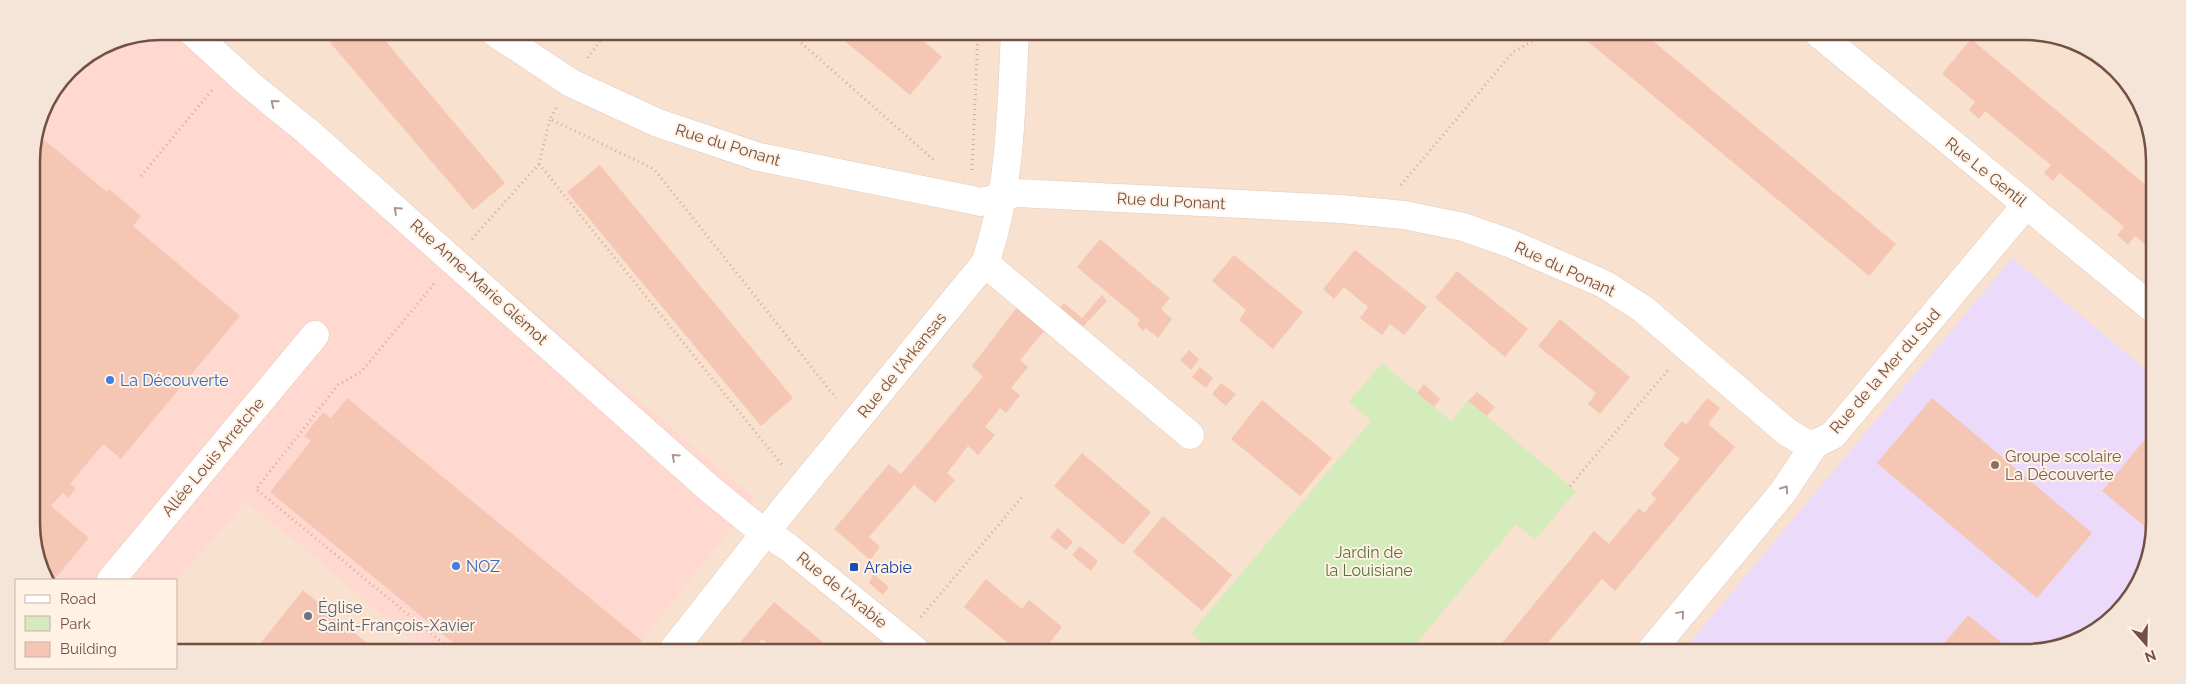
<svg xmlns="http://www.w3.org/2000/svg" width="2186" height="684" font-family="Raleway,sans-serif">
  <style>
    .residential { fill: #f8e1ce }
    .commercial { fill: #ffd9d0 }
    .education { fill: #ebdaf9 }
    .green { fill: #d4ebbb }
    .building { fill: #f5c6b3 }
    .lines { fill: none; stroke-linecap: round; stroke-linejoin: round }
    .street-casing { stroke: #e4cabc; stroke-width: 29 }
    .path { stroke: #d9aa97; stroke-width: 3; stroke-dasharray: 1 4; stroke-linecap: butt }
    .street { stroke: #fff; stroke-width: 28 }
    .oneway { stroke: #ac968f }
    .shop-dot { fill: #3f7fe0; stroke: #fff2e5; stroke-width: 2 }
    .education-dot { fill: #8d6e63; stroke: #fff2e5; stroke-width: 2 }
    .transit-dot { fill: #1a4fb4; stroke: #fff2e5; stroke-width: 2 }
    .worship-dot { fill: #6b7280; stroke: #fff2e5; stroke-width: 2 }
    .labels { text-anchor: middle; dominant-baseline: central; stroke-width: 4; stroke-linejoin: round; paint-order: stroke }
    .street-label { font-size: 16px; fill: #745044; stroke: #fff2e5 }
    .shop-label { font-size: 16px; fill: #366cbe; stroke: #fff2e5; text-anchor: start }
    .education-label { font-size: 16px; fill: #785e54; stroke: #fff2e5; text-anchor: start }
    .park-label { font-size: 16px; fill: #527539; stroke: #fff2e5 }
    .transit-label { font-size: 16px; fill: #164399; stroke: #fff2e5; text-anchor: start }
    .worship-label { font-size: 16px; fill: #5b616d; stroke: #fff2e5; text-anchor: start }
    .rim { fill: none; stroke: #745044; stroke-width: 2.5 }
  </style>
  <rect width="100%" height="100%" fill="#feeedd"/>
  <!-- residential -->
  <path class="residential" d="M161 31 2058 36 2122 75 2152 136 2150 556 2133 595 2104 626 2033 652 176 649V580H51L34 548 32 153 41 111 69 69 111 41Z"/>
  <!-- commercial -->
  <path class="commercial" d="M161 31H203L755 499 634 649H421L311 554 246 502 176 582 51 580 34 548 32 153 41 111 69 69 111 41Z"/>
  <!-- education -->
  <path class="education" d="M2012 258 2151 374 2150 556 2133 595 2104 626 2033 652H1682Z"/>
  <!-- green -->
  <path class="green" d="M1382 363 1451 421 1468 401 1576 491 1535 540 1516 524 1410 651H1212L1191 633 1371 421 1349 402Z"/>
  <!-- building -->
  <path class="building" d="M321 32H378L505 183 473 210Z
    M835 33H914L942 57 910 95Z
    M1579 34 1646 35 1896 244 1869 276Z
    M1971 39 2152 190V250L2135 236 2128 245 2117 235 2124 227 2060 173 2053 181 2044 173 2051 165 1985 111 1979 119 1969 110 1975 102 1942 74Z
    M36 133 107 192 109 189 141 216 133 226 240 316 121 459 103 444 70 484 76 488 68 498 63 493 51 506 89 538 54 580H51L34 548 32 153Z
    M600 165 793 398 761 426 567 192Z
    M1100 239 1170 298 1161 309 1172 319 1158 338 1146 328 1143 331 1137 325 1140 320 1077 267Z
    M1355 250 1427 307 1404 335 1390 324 1382 335 1360 318 1368 307 1344 287 1334 299 1323 289Z
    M1234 255 1303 312 1273 349 1239 320 1246 310 1212 281Z
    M1457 271 1528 329 1505 357 1435 298Z
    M1102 295 1107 301 1078 332 1056 313 1064 303 1082 318Z
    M1018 306 1045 330 1020 360 1028 367 1011 388 1020 395 1006 413 1000 408 985 427 995 435 978 455 968 446 947 473 955 480 935 503 914 485 869 537 880 547 870 560 834 529 889 464 901 474 983 377 972 366Z
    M1560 319 1630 377 1600 414 1588 404 1596 393 1538 346Z
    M1189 350 1199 359 1191 370 1180 360Z
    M1200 367 1213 378 1206 388 1192 377Z
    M1221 383 1236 394 1226 406 1212 394Z
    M1424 384 1440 399 1434 407 1417 393Z
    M1477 392 1495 407 1487 416 1468 401Z
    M347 398 642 641 634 649H461L270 492 311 441 304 436 320 416 323 412 331 418Z
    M1707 398 1720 408 1708 424 1735 447 1615 591 1602 579 1541 651H1500L1497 649 1594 531 1609 544 1639 508 1644 513 1656 499 1651 494 1680 459 1663 445 1682 421 1686 425Z
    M1932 398 2092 533 2037 598 1877 463Z
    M1262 400 1332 458 1300 496 1231 439Z
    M2151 432V526L2148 529 2102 491Z
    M1082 453 1151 512 1123 545 1054 486Z
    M1163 516 1232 575 1202 611 1133 552Z
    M1058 528 1073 542 1066 550 1050 537Z
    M1080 546 1098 561 1091 571 1072 555Z
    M873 574 889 587 883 595 869 583Z
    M986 579 1022 609 1029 600 1062 627 1044 650H1017L964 607Z
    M303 590 374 649H333L325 642 319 649H256Z
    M774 602 808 630 832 650H775L762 639 752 650H740L737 646Z
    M1968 615 2013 652H1937Z"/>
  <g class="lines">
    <defs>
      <path id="street" d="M191 31 248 83 307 131 711 490 753 524 788 547 915 650
        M494 32 571 83 658 123 759 157 967 199 981 202 1017 193 1341 209 1404 215 1463 227 1509 243 1604 284 1643 309 1787 432 1805 443 1815 444
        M1820 35 2152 308
        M985 263 1190 435
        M111 580 315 335
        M673 650 784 509 985 263C1011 189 1011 110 1015 33
        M1650 652 1783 492 1815 444 1833 435 2026 205"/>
    </defs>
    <!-- street casing -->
    <use href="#street" class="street-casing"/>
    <!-- path -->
    <path class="path" d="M790 33 935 161
      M588 58 606 32
      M556 108 550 119 654 169 836 398
      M539 164 782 465
      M972 170 978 33
      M141 176 212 90
      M1401 185 1513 52 1545 34
      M472 239 539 164 550 119
      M434 284 361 372 338 385 256 489 450 649
      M1570 486 1668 370
      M921 617 1022 497"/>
    <!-- street -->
    <use href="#street" class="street"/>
  </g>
  <!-- one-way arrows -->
  <defs><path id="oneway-chevron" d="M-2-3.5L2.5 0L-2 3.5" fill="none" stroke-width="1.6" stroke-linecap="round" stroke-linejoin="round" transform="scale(1.25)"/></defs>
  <g class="oneway">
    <use href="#oneway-chevron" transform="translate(274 103) rotate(-141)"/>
    <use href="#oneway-chevron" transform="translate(397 210) rotate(-138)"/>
    <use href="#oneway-chevron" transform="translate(675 457) rotate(-138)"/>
    <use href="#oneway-chevron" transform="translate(1785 489) rotate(-55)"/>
    <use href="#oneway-chevron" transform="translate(1681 614) rotate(-50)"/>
  </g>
  <!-- markers -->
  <g class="shop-dot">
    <circle cx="110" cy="380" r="5"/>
    <circle cx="456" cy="566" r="5"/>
  </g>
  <circle class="education-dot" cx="1995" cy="465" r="5"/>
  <rect class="transit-dot" x="849" y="562" width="10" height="10" rx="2.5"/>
  <circle class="worship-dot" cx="308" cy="616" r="5"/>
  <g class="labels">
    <!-- street labels -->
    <g class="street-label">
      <text transform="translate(728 145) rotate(17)">Rue du Ponant</text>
      <text transform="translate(1986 172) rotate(39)">Rue Le Gentil</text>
      <text transform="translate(1171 201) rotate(3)">Rue du Ponant</text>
      <text transform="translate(1565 269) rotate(25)">Rue du Ponant</text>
      <text transform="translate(479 282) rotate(42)">Rue Anne-Marie Glémot</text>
      <text transform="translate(902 365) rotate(-51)">Rue de l'Arkansas</text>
      <text transform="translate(1885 371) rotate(-49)">Rue de la Mer du Sud</text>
      <text transform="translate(213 457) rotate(-50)">Allée Louis Arretche</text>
      <text transform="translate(842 590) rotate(39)">Rue de l'Arabie</text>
    </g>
    <!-- shop labels -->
    <g class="shop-label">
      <text x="120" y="380">La Découverte</text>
      <text x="466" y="566">NOZ</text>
    </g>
    <!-- education labels -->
    <g class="education-label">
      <text x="2005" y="456">Groupe scolaire<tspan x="2005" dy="18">La Découverte</tspan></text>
    </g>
    <!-- park labels -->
    <g class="park-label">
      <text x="1369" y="552">Jardin de<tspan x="1369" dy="18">la Louisiane</tspan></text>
    </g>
    <!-- transit labels -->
    <g class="transit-label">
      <text x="864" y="567">Arabie</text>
    </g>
    <!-- worship labels -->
    <g class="worship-label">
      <text x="318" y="607">Église<tspan x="318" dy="18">Saint-François-Xavier</tspan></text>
    </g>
  </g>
  <!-- crop -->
  <path d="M0 0H2186V684H0ZM161 40H2025A121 121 0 0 1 2146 161V523A121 121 0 0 1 2025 644H161A121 121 0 0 1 40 523V161A121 121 0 0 1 161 40Z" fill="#f4e5d8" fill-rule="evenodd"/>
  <path class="rim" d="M161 40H2025A121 121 0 0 1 2146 161V523A121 121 0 0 1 2025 644H161A121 121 0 0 1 40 523V161A121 121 0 0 1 161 40Z"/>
  <!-- legend -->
  <rect x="15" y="579" width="162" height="90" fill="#fff2e5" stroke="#c7b1a5"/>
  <rect x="25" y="595" width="25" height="8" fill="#ffffff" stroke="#c7b1a5"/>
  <text x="60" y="604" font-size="15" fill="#745044">Road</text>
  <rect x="25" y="616" width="25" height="15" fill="#d4ebbb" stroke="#c7b1a5"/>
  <text x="60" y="629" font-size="15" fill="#745044">Park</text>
  <rect x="25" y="642" width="25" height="15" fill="#f5c6b3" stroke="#c7b1a5"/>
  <text x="60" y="654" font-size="15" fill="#745044">Building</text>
  <!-- north arrow -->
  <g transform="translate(2146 644) rotate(160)" stroke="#fff2e5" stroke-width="4" paint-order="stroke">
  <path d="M0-4L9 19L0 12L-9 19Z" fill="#745044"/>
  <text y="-8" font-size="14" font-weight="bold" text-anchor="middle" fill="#745044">N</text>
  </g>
</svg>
